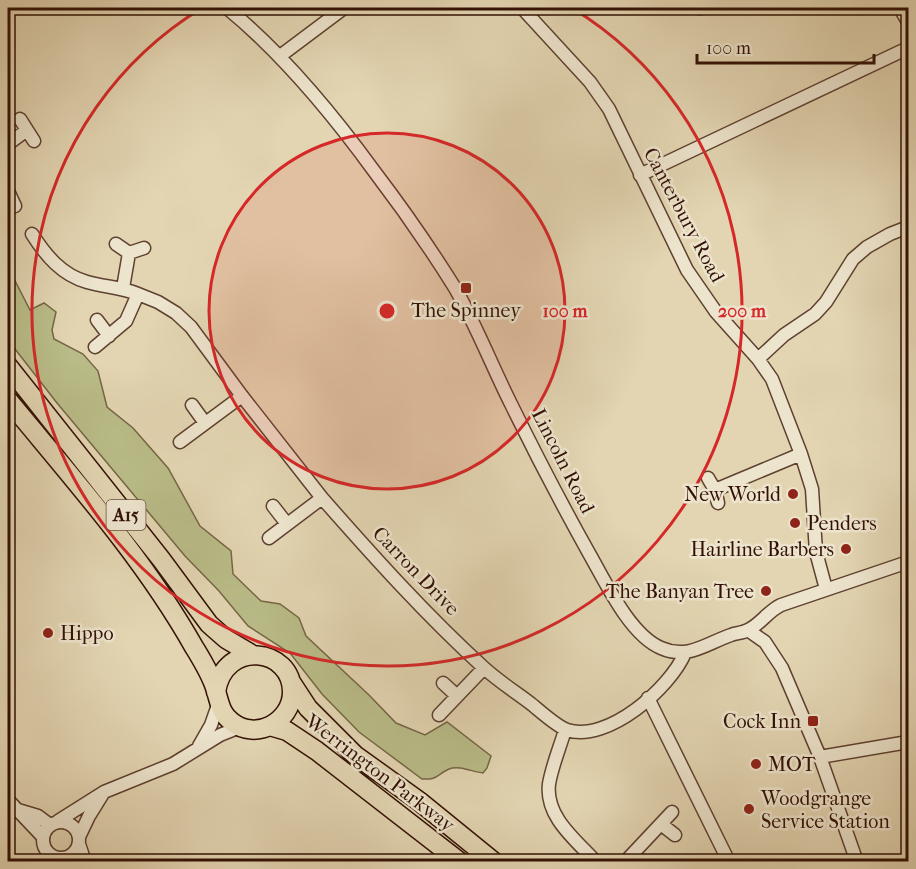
<svg xmlns="http://www.w3.org/2000/svg" width="916" height="869" font-family="'IM FELL French Canon',serif">
  <style>
    .green { fill: #b9bc88; stroke: #766646; stroke-width: 1.5 }
    .lines { fill: none; stroke-linecap: round; stroke-linejoin: round }
    .minor-casing { stroke: #5e4130; stroke-width: 15 }
    .highway-casing { stroke: #321004; stroke-width: 21 }
    .minor { stroke: #ede4cd; stroke-width: 12 }
    .highway { stroke: #e3d5b2; stroke-width: 18 }
    .ring { fill: none; stroke: #d62828; stroke-width: 3 }
    .poi-dot { fill: #8f2418; stroke: #ede4cd; stroke-width: 2 }
    .labels { text-anchor: middle; dominant-baseline: central; stroke-width: 5; stroke-linejoin: round; paint-order: stroke }
    .shield { fill: #ede4cd; stroke: #6a5040; stroke-width: 1.5 }
    .shield-label { font-size: 18px; font-weight: bold; fill: #321004 }
    .street-label { font-size: 20px; fill: #321004; stroke: #ede4cd }
    .poi-label { font-size: 20px; fill: #321004; stroke: #ede4cd; text-anchor: end }
    .centre { fill: #d62828; stroke: #ede4cd; stroke-width: 3 }
    .ring-label { font-size: 18px; text-anchor: middle; font-weight: bold; fill: #d62828; stroke: #ede4cd; stroke-width: 5; stroke-linejoin: round; paint-order: stroke }
  </style>
  <rect width="100%" height="100%" fill="#e3d5b2"/>
  <filter id="stains"><feTurbulence type="fractalNoise" baseFrequency=".00333" numOctaves="4"/><feColorMatrix values="0 0 0 0 .2 0 0 0 0 .09 0 0 0 0 .02 0 0 0 .5 -.17"/></filter>
  <radialGradient id="worn" r=".72"><stop offset=".6" stop-color="#630" stop-opacity="0"/><stop offset="1" stop-color="#630" stop-opacity=".3"/></radialGradient>
  <!-- green -->
  <path class="green" d="M8 267 30 310 44 303 56 312 52 330 54 339 83 354 98 371 107 407 133 428 168 468 200 526 231 551 233 574 261 601 280 604 299 618 306 636 369 695 396 723 425 735 447 722 491 756 487 768 483 773C473 772 459 765 449 769 436 775 438 780 422 779L359 732 322 694 290 653 248 626 219 591 185 556 57 403 8 340Z"/>
  <g class="lines">
    <defs>
      <path id="minor" d="M227 8C283 54 331 112 374 171 403 209 430 248 455 288 476 325 492 366 511 404 536 455 562 505 590 555 606 583 630 635 661 648 688 660 707 643 731 635 736 633 743 633 748 630 761 624 768 611 781 605L908 562
        M522 8 590 82 609 109 687 270 716 312 758 359 772 379 801 454 812 489 816 552 826 589
        M699 8H702
        M900 8 908 22
        M280 56 344 8
        M20 119 34 141
        M8 144 27 130
        M640 175 908 48
        M8 191 15 206
        M32 234C46 256 62 275 87 282 104 287 121 287 138 294
        M116 244 129 253 144 248
        M123 288 129 253
        M97 320 109 336
        M95 347 126 321 138 294 158 302 176 313 191 327 242 396 322 498
        M758 359 784 335 815 314 826 302 853 259 867 247 890 234 908 227
        M192 405 205 423
        M180 442 242 396
        M708 478 715 490 718 503
        M715 490 801 454
        M273 506 287 524
        M269 538 322 498C373 556 425 614 483 667 497 680 514 691 530 703 539 710 556 726 567 730 608 743 670 688 685 653
        M748 630 765 642 782 668 820 757 857 862
        M443 683 457 696
        M648 698 729 862
        M439 715 484 668
        M565 730C560 747 552 766 549 784 545 817 576 840 596 862
        M199 746 211 725 218 705
        M820 757 908 742
        M8 800 43 837
        M18 810 38 816 50 825
        M58 821 104 792 173 764 220 735 240 727
        M43 840a18 18 0 1 1 36 0a18 18 0 1 1-36 0Z
        M661 824 675 835
        M79 837 89 816 102 795
        M79 844 85 862
        M625 862 672 812"/>
      <path id="highway" d="M8 366 161 559 209 624 226 639 253 655
        M8 400C73 479 143 557 194 647 202 660 212 676 216 691 220 704 221 714 232 722 256 741 291 722 292 693 293 647 224 639 216 692
        M291 682 308 708 355 755 419 801 494 862
        M270 726 287 731 317 751 460 862"/>
    </defs>
    <!-- minor casing -->
    <use href="#minor" class="minor-casing"/>
    <!-- highway casing -->
    <use href="#highway" class="highway-casing"/>
    <!-- minor -->
    <use href="#minor" class="minor"/>
    <!-- highway -->
    <use href="#highway" class="highway"/>
  </g>
  <!-- distance rings -->
  <circle cx="387" cy="311" r="178" fill="#d62828" fill-opacity=".12"/>
  <g class="ring">
    <circle cx="387" cy="311" r="178"/>
    <path d="M572 8A355 355 0 1 1 202 8"/>
  </g>
  <!-- markers -->
  <g class="poi-dot">
    <rect x="460" y="282" width="12" height="12" rx="3"/>
    <circle cx="793" cy="494" r="6"/>
    <circle cx="795" cy="523" r="6"/>
    <circle cx="846" cy="549" r="6"/>
    <circle cx="766" cy="591" r="6"/>
    <circle cx="48" cy="633" r="6"/>
    <rect x="807" y="715" width="12" height="12" rx="3"/>
    <circle cx="756" cy="764" r="6"/>
    <circle cx="749" cy="809" r="6"/>
  </g>
  <g class="labels">
    <!-- shield labels -->
    <rect class="shield" x="106.5" y="500" width="39" height="30" rx="4.5"/>
    <g class="shield-label">
      <text x="126" y="515">A15</text>
    </g>
    <!-- street labels -->
    <g class="street-label">
      <text transform="translate(684 215) rotate(62)">Canterbury Road</text>
      <text transform="translate(563 461) rotate(63)">Lincoln Road</text>
      <text transform="translate(416 571) rotate(46)">Carron Drive</text>
      <text transform="translate(380 773) rotate(37)">Werrington Parkway</text>
    </g>
    <!-- poi labels -->
    <g class="poi-label">
      <text x="466" y="310" text-anchor="middle">The Spinney</text>
      <text x="781" y="494">New World</text>
      <text x="807" y="523" text-anchor="start">Penders</text>
      <text x="834" y="549">Hairline Barbers</text>
      <text x="754" y="591">The Banyan Tree</text>
      <text x="60" y="633" text-anchor="start">Hippo</text>
      <text x="801" y="721">Cock Inn</text>
      <text x="768" y="764" text-anchor="start">MOT</text>
      <text x="761" y="798" text-anchor="start">Woodgrange<tspan x="761" dy="23">Service Station</tspan></text>
    </g>
  </g>
  <circle cx="387" cy="311" r="9" class="centre"/>
  <g class="ring-label">
    <text x="565" y="317">100 m</text>
    <text x="742" y="317">200 m</text>
  </g>
  <!-- margin -->
  <rect width="916" height="869" fill="none" stroke="#e3d5b2" stroke-width="30"/>
  <rect x="9" y="9" width="898" height="851" fill="none" stroke="#321004" stroke-width="3"/>
  <rect x="15" y="15" width="886" height="839" fill="none" stroke="#321004" stroke-width="1.5"/>
  <!-- scale -->
  <path d="M697 54v9h177v-9" fill="none" stroke="#321004" stroke-width="3"/>
  <text x="706" y="54" font-size="18" fill="#321004" stroke="#ede4cd" stroke-width="4.5" paint-order="stroke">100 m</text>
  <rect width="100%" height="100%" filter="url(#stains)"/>
  <rect width="100%" height="100%" fill="url(#worn)"/>
</svg>
